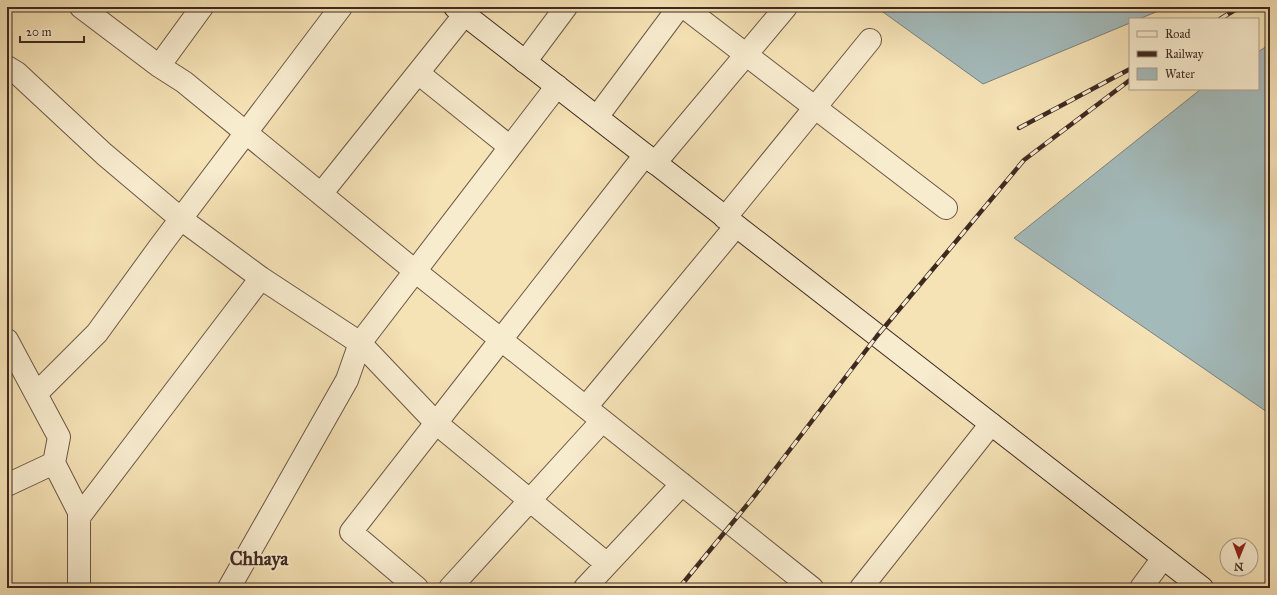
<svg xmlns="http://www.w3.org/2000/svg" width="1277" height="595" font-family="'IM FELL Great Primer',serif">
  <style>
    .water { fill: #a3baba; stroke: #7b807d }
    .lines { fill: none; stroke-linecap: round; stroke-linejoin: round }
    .street-casing { stroke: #6c5746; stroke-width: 24 }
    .secondary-casing { stroke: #3e2921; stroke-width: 24 }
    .street { stroke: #f8eccf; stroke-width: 22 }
    .secondary { stroke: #f8eccf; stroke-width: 22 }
    .rail-casing { stroke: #3e2921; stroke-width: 4.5 }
    .rail { stroke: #f8eccf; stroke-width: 3; stroke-dasharray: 9; stroke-linecap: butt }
    .labels { text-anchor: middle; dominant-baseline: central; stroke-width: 4; stroke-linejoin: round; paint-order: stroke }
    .district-label { font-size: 19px; font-weight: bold; fill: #3e2921; stroke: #f8eccf }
  </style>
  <rect width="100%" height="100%" fill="#f5e2b5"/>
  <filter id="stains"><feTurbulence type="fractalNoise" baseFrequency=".005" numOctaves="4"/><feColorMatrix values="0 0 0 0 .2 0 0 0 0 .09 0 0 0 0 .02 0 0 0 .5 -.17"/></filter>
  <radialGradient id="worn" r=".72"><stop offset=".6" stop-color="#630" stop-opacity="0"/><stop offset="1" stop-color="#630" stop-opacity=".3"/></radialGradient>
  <!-- water -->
  <path class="water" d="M876 7H1168L1139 19H1130V23L983 84Z
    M1270 44V414L1014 238 1201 89H1258V52Z"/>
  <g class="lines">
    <defs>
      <path id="street" d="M81 7 159 66 184 82 415 271 812 588
        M684 7 946 208
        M525 62 566 7
        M159 66 202 7
        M7 67 17 73 104 154 181 219 261 278 360 343 436 423 607 564
        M418 73 510 147
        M597 117 679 7
        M655 163 786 7
        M321 194 465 14
        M725 218 870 40
        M7 340 59 437 54 463 79 512V588
        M36 394 97 333 161 245 341 7
        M586 407 736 226
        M7 485 54 463
        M79 517 261 278
        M229 588 347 380 360 343 557 86
        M417 588 351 532 645 155
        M450 588 602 421
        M585 588 682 484
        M861 588 991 424
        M1141 588 1163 558"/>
      <path id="secondary" d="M455 7 1202 588"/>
    </defs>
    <!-- street casing -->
    <use href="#street" class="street-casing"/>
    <!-- secondary casing -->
    <use href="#secondary" class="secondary-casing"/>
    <!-- street -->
    <use href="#street" class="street"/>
    <!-- secondary -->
    <use href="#secondary" class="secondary"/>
    <defs>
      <path id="rail" d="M1220 19 1240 7
        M1019 128 1130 69
        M679 588 756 494 877 336 1024 160 1130 80"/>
    </defs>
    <!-- rail casing -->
    <use href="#rail" class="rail-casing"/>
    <!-- rail -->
    <use href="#rail" class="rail"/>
  </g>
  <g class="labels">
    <!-- district labels -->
    <g class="district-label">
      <text x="259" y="558">Chhaya</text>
    </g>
  </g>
  <!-- margin -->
  <rect width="1277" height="595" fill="none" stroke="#f5e2b5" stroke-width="24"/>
  <rect x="8" y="8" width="1261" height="579" fill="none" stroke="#3e2921" stroke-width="2"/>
  <rect x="12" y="12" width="1253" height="571" fill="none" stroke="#3e2921"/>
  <!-- legend -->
  <rect x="1129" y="18" width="130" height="72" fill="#f8eccf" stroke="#ae9e89"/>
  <rect x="1137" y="31" width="20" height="6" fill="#f8eccf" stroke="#ae9e89"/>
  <text x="1165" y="38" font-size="12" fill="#3e2921">Road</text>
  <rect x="1137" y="51" width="20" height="6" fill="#3e2921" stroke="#ae9e89"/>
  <text x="1165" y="58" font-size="12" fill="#3e2921">Railway</text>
  <rect x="1137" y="68" width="20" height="12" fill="#a3baba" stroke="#ae9e89"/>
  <text x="1165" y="78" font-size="12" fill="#3e2921">Water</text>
  <!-- north arrow -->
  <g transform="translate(1239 557) rotate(181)"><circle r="19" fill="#f8eccf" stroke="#ae9e89"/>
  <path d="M0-3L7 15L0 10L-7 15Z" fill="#8f2418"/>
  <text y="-6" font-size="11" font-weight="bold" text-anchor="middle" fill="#3e2921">N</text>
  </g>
  <!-- scale -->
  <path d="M20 36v6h64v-6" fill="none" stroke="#3e2921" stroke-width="2"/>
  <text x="26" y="36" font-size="12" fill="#3e2921" stroke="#f8eccf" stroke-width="3" paint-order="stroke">20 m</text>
  <rect width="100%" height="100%" filter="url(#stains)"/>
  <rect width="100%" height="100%" fill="url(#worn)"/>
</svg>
